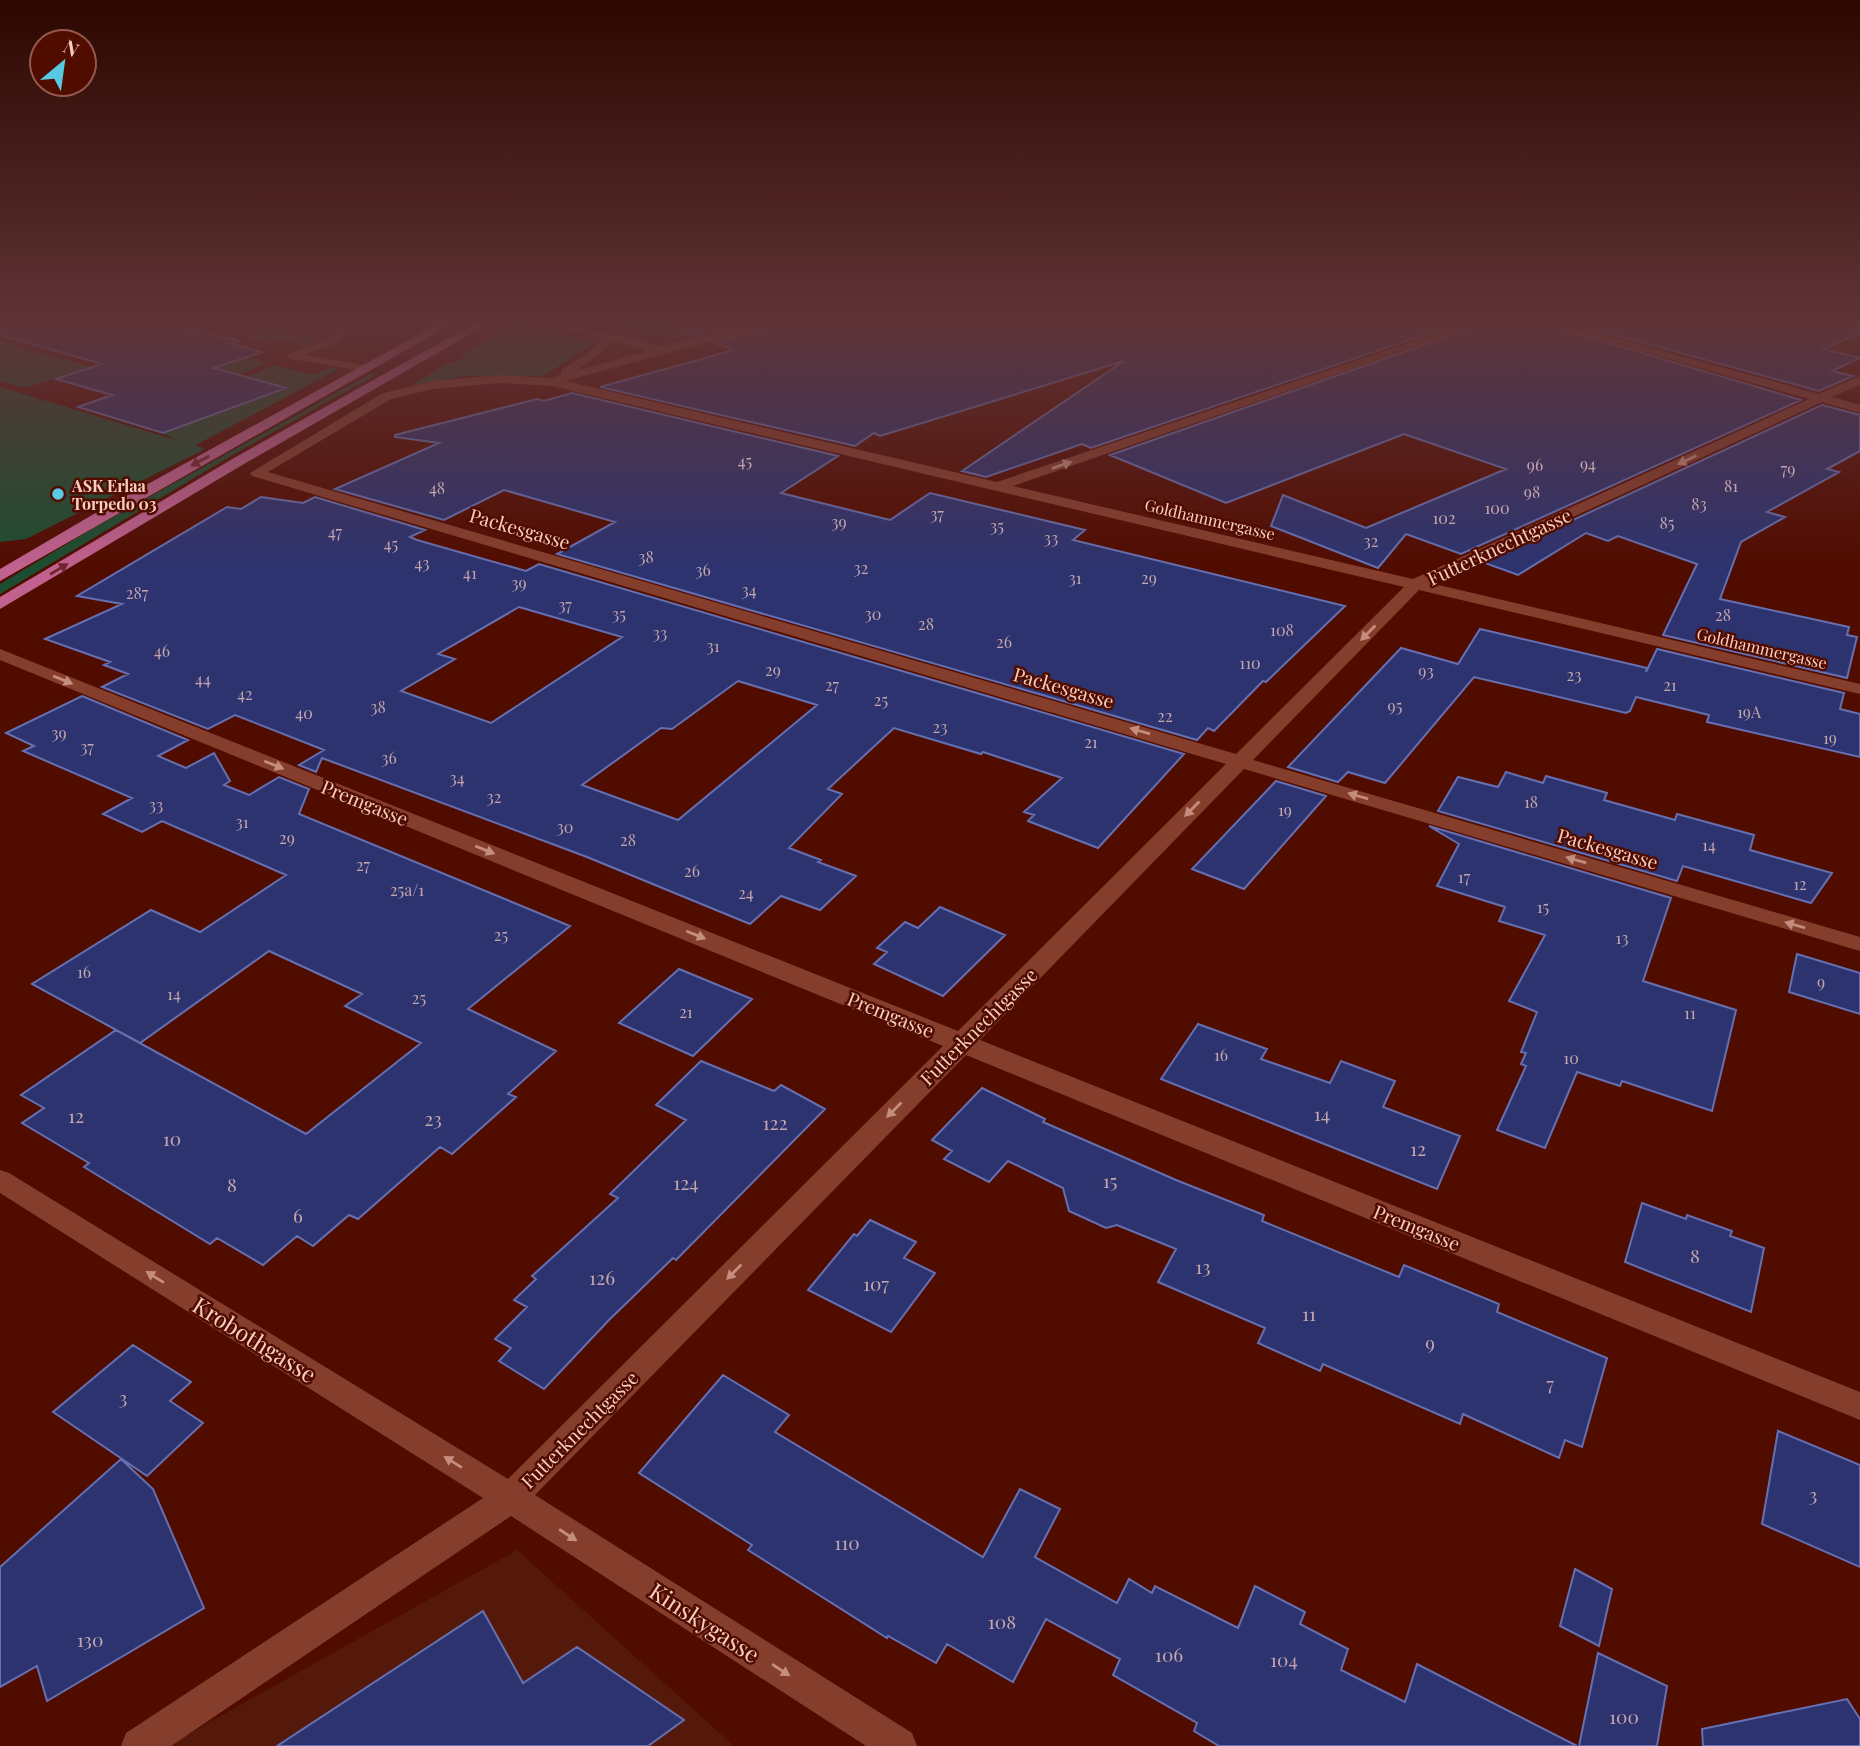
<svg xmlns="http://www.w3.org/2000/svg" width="1860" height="1746" font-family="'Playfair Display',serif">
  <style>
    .built { fill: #54190a }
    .green { fill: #1d4d31 }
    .building { fill: #2d336f; stroke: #6570b2; stroke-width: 2; fill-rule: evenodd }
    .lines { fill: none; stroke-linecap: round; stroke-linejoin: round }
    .minor { fill: #863e2c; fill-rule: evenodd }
    .major { fill: #c0618e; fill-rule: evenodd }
    .oneway { fill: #c58d7e }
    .oneway2 { fill: #72262b }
    .poi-dot { fill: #58c9e3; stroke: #510c00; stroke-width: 2.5 }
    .labels { text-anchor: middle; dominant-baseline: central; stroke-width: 5; stroke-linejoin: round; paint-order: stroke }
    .number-label { font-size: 16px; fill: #c5a6ac }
    .far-poi-label { font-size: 16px; font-weight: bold; fill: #f8cdc1; stroke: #510c00; text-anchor: start }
    .far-street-label { font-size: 16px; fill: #f8cdc1; stroke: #510c00 }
    .street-label { font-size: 19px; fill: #f8cdc1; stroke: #510c00 }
    .near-number-label { font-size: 19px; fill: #c5a6ac }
    .near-street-label { font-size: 23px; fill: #f8cdc1; stroke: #510c00 }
  </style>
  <rect width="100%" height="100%" fill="#510c00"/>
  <!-- built -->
  <path class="built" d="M517 1550 734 1746H167Z"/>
  <!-- green -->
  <path class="green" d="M597 321H746L671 339Z
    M514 324 595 343 543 376H465L411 386 449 362 454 363 465 357 461 356Z
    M265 329 313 340 306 345 282 339 268 343 248 338Z
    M0 341 91 367 25 388 0 381Z
    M235 354 267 363 239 375 202 365Z
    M275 365 314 375 332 367 339 369 196 445 205 449 26 539 0 542V387L176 440 163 433 285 388 247 377Z
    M370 374H377L234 454 0 594V584L90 530Z"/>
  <!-- building -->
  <path class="building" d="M0 321H160L239 341 231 344 262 352 214 368 286 388 163 433 78 407 112 395 56 379 102 364 0 335Z
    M668 321H754L695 335 667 325Z
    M788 321H1465L1091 448 1082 444 986 477 962 471 1124 361 880 436 874 433 855 446 600 387 734 350 715 343Z
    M1493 321H1533L1801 400 1461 554 1406 534 1378 568 1271 526 1283 495 1366 528 1506 469 1404 434 1226 503 1110 455Z
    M1564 321H1860V333L1823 349 1860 358 1832 371 1853 376 1819 391Z
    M572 393 838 456 781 493 890 520 930 493 1085 530 1073 540 1345 606 1266 682 1263 681 1214 731 1208 728 1197 740 557 554 615 522 504 490 444 520 335 489 439 443 395 437V435L537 399 544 401Z
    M1822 405 1860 415V451L1827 469 1839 472 1767 512 1785 517 1741 542 1720 599 1849 627 1847 635 1857 637 1847 678 1663 635 1697 564 1618 536 1608 541 1586 533 1518 575 1482 562Z
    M261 497 303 503 315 497 425 530 410 537 417 540 526 571 539 564 1184 754 1098 848 1028 821 1034 815 1024 812 1062 778 983 752 981 754 894 728 828 789 842 794 789 848 821 860 818 862 856 876 820 910 781 896 750 924 587 857 322 758 316 772 299 765 324 750 235 715 208 729 102 687 128 674 104 665 110 662 45 639 122 604 77 596 227 507 241 509ZM519 607 622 637 491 723 401 691 455 659 438 654ZM738 681 817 705 678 820 582 785 661 728 672 729Z
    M1480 629 1647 668 1646 672 1657 649 1844 693 1840 709 1860 714V757L1707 722 1709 715 1636 697 1630 711 1626 713 1474 677 1385 783 1348 772 1338 782 1288 767 1401 648 1458 664Z
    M82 696 188 740 158 756 186 768 214 753 230 781 224 785 249 795 279 777 309 789 299 814 570 926 468 1009 556 1051 508 1094 516 1097 452 1154 440 1147 358 1219 349 1215 313 1246 297 1236 263 1265 217 1238 210 1244 84 1167 89 1163 22 1123 44 1108 21 1095 116 1030 306 1134 421 1043 345 1006 362 994 269 951 140 1043 32 984 151 910 200 932 286 875 162 821 142 832 103 814 132 798 23 751 34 746 6 733Z
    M1506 772 1543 783 1546 776 1607 793 1604 800 1675 820 1677 814 1754 835 1750 850 1832 873 1811 903 1683 866 1677 881 1438 811 1458 777 1498 787Z
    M1276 781 1326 796 1244 889 1192 869Z
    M1429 826 1671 898 1643 981 1736 1010 1712 1111 1622 1081 1620 1086 1577 1072 1545 1148 1497 1130 1526 1066 1521 1064 1526 1053 1521 1052 1537 1012 1509 1001 1545 935 1499 921 1505 907 1437 886 1459 844Z
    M940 907 1005 935 943 996 874 964 887 952 877 948 905 922 918 928Z
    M1797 954 1860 973V1014L1789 992Z
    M679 969 752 999 693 1056 619 1023Z
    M1198 1024 1267 1049 1261 1059 1330 1083 1341 1061 1395 1081 1383 1107 1460 1136 1437 1189 1161 1079Z
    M701 1061 774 1091 781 1085 825 1109 676 1260 673 1258 609 1320 544 1389 499 1361 511 1348 495 1339 527 1307 514 1300 536 1279 532 1276 618 1198 610 1194 686 1120 656 1105Z
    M982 1088 1045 1119 1043 1122 1176 1180 1264 1215 1262 1221 1399 1277 1404 1265 1499 1304 1497 1312 1607 1358 1582 1447 1565 1440 1559 1458 1463 1414 1460 1424 1323 1364 1320 1371 1258 1343 1265 1328 1158 1282 1176 1249 1117 1225 1106 1228 1069 1211 1063 1188 1008 1161 989 1182 944 1159 952 1151 932 1140Z
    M1642 1203 1686 1219 1687 1215 1732 1231 1730 1236 1764 1248 1751 1312 1625 1262Z
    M870 1220 916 1242 904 1258 935 1273 891 1332 808 1290 854 1234 857 1236Z
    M133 1345 191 1382 170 1401 203 1423 147 1476 53 1412Z
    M723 1375 789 1415 775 1432 983 1557 1020 1489 1060 1509 1035 1557 1117 1603 1129 1579 1152 1593 1155 1586 1238 1628 1255 1586 1305 1612 1300 1624 1348 1649 1341 1670 1405 1702 1417 1664 1577 1746H1219L1194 1731 1197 1723 1113 1675 1120 1659 1046 1619 1013 1682 947 1644 936 1663 888 1636 887 1638 748 1550 752 1545 639 1473Z
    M1778 1431 1860 1465V1567L1762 1524Z
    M121 1459 153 1489 204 1608 47 1701 37 1666 0 1687V1567Z
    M1575 1569 1612 1589 1599 1646 1560 1626Z
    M483 1611 523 1683 577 1647 684 1720 648 1746H277Z
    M1598 1653 1667 1686 1657 1746H1579Z
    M1847 1699 1860 1719V1746H1703L1702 1729Z"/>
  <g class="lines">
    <!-- minor -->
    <path class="minor" d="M354 321H367L332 344 305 355 370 366V372L291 359 285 356 324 340Z
      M530 321H552L637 339 659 347 766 321H786L565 381 997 482 1474 321H1491L1013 486 1413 579 1809 399 1535 321H1553L1819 394 1860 376V385L1832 397 1860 405V413L1822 402 1430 583 1860 684V694L1419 590 1253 760 1860 937V951L1244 769 980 1040 1860 1392V1420L966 1055 535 1495 912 1733 917 1746H866L511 1516 171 1746H121L126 1733 483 1498 0 1193V1170L9 1173 508 1479 943 1046 0 660V649L958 1031 1226 764 252 476 250 473 383 393 433 381 499 375 550 378 561 375V370L593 349 602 338ZM612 340 647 351 576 371 601 353ZM499 383 552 386 1404 587 1236 754 268 472 391 399 433 389Z"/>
    <!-- major -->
    <path class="major" d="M443 321H457L0 581V569L99 511Z
      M479 321H493L244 464 0 609V597L234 458Z"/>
  </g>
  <!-- one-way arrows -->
  <defs><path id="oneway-solid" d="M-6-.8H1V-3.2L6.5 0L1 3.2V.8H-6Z" transform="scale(1.75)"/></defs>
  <g class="oneway">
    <use href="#oneway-solid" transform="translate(1687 460) rotate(155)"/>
    <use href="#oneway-solid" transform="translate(1062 465) rotate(-19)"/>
    <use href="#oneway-solid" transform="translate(1368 633) rotate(135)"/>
    <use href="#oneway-solid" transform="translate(63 680) rotate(22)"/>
    <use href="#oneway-solid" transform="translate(1140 731) rotate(-164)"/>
    <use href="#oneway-solid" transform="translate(274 765) rotate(22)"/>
    <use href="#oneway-solid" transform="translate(1358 796) rotate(-164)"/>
    <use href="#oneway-solid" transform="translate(1192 809) rotate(135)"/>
    <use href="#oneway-solid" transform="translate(485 850) rotate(22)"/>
    <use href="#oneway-solid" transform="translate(1576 860) rotate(-164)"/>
    <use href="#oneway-solid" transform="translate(1795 925) rotate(-164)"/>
    <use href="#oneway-solid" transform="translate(696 935) rotate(22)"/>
    <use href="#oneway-solid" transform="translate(894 1110) rotate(135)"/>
    <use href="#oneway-solid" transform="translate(734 1272) rotate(135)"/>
    <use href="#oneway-solid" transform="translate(155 1277) rotate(-148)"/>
    <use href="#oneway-solid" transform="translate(453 1462) rotate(-148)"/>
    <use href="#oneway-solid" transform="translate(568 1535) rotate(33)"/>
    <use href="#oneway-solid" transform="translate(781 1670) rotate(33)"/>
  </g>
  <g class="oneway2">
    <use href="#oneway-solid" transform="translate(200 461) rotate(151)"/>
    <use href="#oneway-solid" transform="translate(59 569) rotate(-31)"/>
  </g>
  <!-- sky -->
  <linearGradient id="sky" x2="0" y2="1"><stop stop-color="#2d0700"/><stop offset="0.57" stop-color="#5f3437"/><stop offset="1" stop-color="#5f3437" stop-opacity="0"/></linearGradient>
  <rect width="1860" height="566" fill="url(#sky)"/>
  <!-- markers -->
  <circle class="poi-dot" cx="58" cy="494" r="7"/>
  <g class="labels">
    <!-- number labels -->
    <g class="number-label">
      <text x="745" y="460">45</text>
      <text x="1588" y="463">94</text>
      <text x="1535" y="464">96</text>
      <text x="1788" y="468">79</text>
      <text x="1731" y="485">81</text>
      <text x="437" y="487">48</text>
      <text x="1532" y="491">98</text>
      <text x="1699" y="503">83</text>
      <text x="1497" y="507">100</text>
      <text x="937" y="513">37</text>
      <text x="1444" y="517">102</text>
      <text x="839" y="521">39</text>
      <text x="1667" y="522">85</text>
      <text x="997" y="525">35</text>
      <text x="335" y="531">47</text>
      <text x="1051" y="537">33</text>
      <text x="1371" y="540">32</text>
      <text x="391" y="543">45</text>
      <text x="646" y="556">38</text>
      <text x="422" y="562">43</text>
      <text x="861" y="567">32</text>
      <text x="703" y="569">36</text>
      <text x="470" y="572">41</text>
      <text x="1075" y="577">31</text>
      <text x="1149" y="577">29</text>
      <text x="519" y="582">39</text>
      <text x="749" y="589">34</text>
      <text x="137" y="592">287</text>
      <text x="565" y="604">37</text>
      <text x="619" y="613">35</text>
      <text x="873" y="613">30</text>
      <text x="1723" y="614">28</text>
      <text x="926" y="623">28</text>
      <text x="1282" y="629">108</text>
      <text x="660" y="632">33</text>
      <text x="1004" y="641">26</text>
      <text x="713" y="645">31</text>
      <text x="162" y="650">46</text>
      <text x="1250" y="662">110</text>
      <text x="773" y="669">29</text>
      <text x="1426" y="670">93</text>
      <text x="1574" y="674">23</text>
      <text x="203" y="678">44</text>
      <text x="832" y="684">27</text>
      <text x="1670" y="684">21</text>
      <text x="245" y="693">42</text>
      <text x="881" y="699">25</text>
      <text x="1395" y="705">95</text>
      <text x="378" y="706">38</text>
      <text x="1749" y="711">19A</text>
      <text x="304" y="712">40</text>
      <text x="1165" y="715">22</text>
      <text x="940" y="726">23</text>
      <text x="59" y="732">39</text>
      <text x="1830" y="737">19</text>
      <text x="1091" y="741">21</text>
      <text x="87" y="746">37</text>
      <text x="389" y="757">36</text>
      <text x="457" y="777">34</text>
      <text x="494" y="796">32</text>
      <text x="1531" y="801">18</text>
      <text x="156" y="804">33</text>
      <text x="1285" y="809">19</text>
      <text x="242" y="821">31</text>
      <text x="565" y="826">30</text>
      <text x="287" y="837">29</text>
      <text x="628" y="839">28</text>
      <text x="1709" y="844">14</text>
      <text x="363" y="864">27</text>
      <text x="692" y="870">26</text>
      <text x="1464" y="876">17</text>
      <text x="1800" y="883">12</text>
      <text x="407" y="889">25a/1</text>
      <text x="746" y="892">24</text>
      <text x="1543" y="906">15</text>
      <text x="501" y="934">25</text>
      <text x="1622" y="937">13</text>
      <text x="84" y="971">16</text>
      <text x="1821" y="981">9</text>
      <text x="174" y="993">14</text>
      <text x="419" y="997">25</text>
      <text x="686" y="1011">21</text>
      <text x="1690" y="1012">11</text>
      <text x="1221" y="1054">16</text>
      <text x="1571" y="1057">10</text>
    </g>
    <!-- far-poi labels -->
    <g class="far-poi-label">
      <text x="72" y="485">ASK Erlaa<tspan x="72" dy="18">Torpedo 03</tspan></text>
    </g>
    <!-- far-street labels -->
    <g class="far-street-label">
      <text transform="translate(1210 519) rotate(13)">Goldhammergasse</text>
      <text transform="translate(1762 648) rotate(13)">Goldhammergasse</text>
    </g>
    <!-- street labels -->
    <g class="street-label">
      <text transform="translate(520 528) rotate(16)">Packesgasse</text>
      <text transform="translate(1499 546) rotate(-25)">Futterknechtgasse</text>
      <text transform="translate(1064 687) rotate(16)">Packesgasse</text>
      <text transform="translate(365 802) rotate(22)">Premgasse</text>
      <text transform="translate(1608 848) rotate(16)">Packesgasse</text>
      <text transform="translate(891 1014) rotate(22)">Premgasse</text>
      <text transform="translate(978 1026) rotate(-45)">Futterknechtgasse</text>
      <text transform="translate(1417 1227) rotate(22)">Premgasse</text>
      <text transform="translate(579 1429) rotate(-45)">Futterknechtgasse</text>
    </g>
    <!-- near-number labels -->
    <g class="near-number-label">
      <text x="1322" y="1113">14</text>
      <text x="76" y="1115">12</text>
      <text x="433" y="1118">23</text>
      <text x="775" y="1122">122</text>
      <text x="172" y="1138">10</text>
      <text x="1418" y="1148">12</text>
      <text x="1110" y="1180">15</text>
      <text x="686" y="1182">124</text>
      <text x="232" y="1184">8</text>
      <text x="298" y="1215">6</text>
      <text x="1695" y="1255">8</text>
      <text x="1203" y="1266">13</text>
      <text x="602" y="1277">126</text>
      <text x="876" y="1283">107</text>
      <text x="1309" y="1313">11</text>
      <text x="1430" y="1342">9</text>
      <text x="1550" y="1383">7</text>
      <text x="123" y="1397">3</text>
      <text x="1813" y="1494">3</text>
      <text x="847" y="1542">110</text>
      <text x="1002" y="1621">108</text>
      <text x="90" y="1639">130</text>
      <text x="1169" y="1654">106</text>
      <text x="1284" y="1659">104</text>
      <text x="1624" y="1716">100</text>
    </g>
    <!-- near-street labels -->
    <g class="near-street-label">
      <text transform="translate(255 1339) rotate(32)">Krobothgasse</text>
      <text transform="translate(705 1622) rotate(33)">Kinskygasse</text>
    </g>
  </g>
  <!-- north arrow -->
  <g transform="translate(63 63) rotate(29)"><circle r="33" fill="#510c00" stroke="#94594d" stroke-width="2"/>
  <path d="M0-5L12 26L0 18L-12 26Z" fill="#58c9e3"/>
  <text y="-10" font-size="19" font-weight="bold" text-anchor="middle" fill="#f8cdc1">N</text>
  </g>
</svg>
